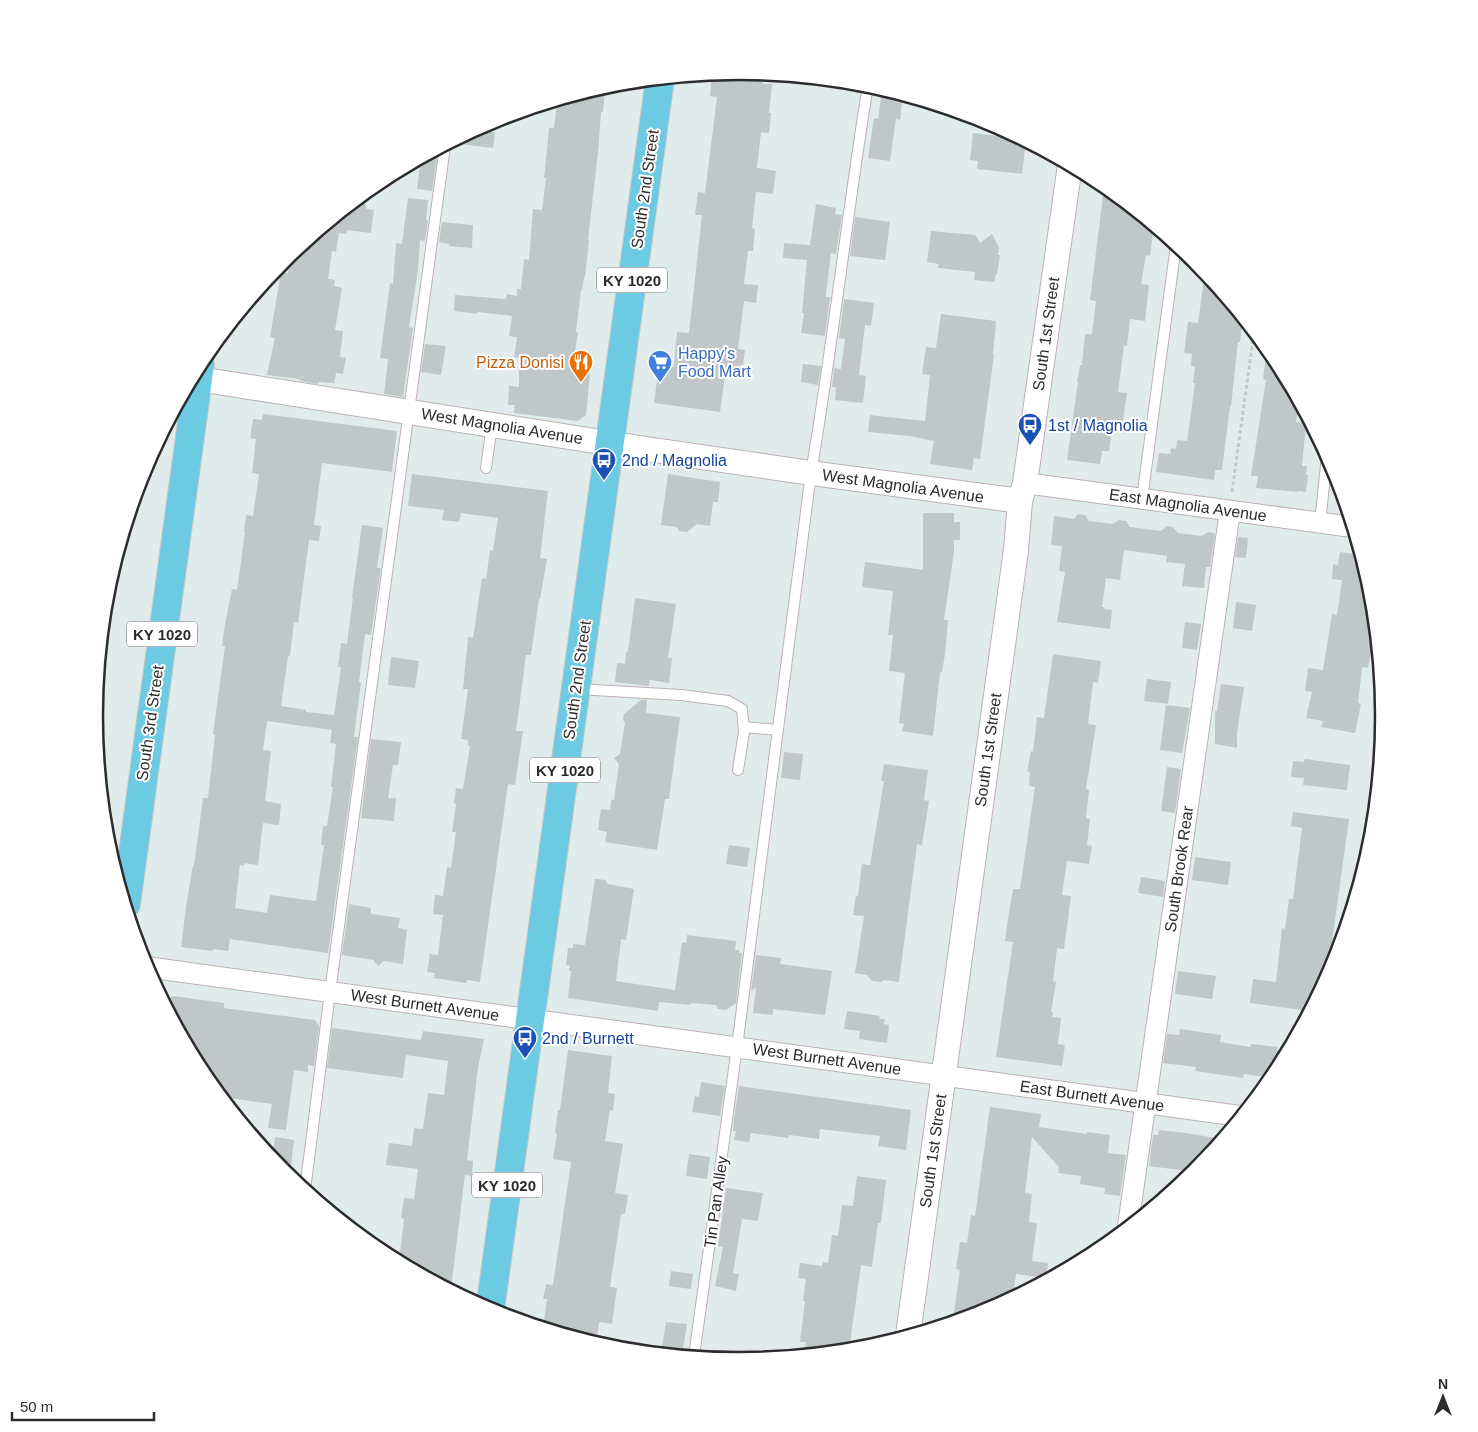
<svg xmlns="http://www.w3.org/2000/svg" width="1478" height="1432" font-family="Arial,sans-serif">
  <style>
    .building { fill: #bfc7c8; fill-rule: evenodd }
    .lines { fill: none; stroke-linecap: round; stroke-linejoin: round }
    .service-casing { stroke: #bbb2b0; stroke-width: 12 }
    .minor-casing { stroke: #bbb2b0; stroke-width: 22 }
    .tertiary-casing { stroke: #bbb2b0; stroke-width: 26 }
    .primary-casing { stroke: #c8c8c8; stroke-width: 30 }
    .path { stroke: #c8c8c8; stroke-width: 3; stroke-dasharray: 4 2.5; stroke-linecap: butt }
    .service { stroke: #fff; stroke-width: 10 }
    .minor { stroke: #fff; stroke-width: 20 }
    .tertiary { stroke: #fff; stroke-width: 24 }
    .primary { stroke: #6dcae3; stroke-width: 28 }
    .labels { text-anchor: middle; dominant-baseline: central; stroke-width: 4; stroke-linejoin: round; paint-order: stroke }
    .shield { fill: #fff; stroke: #6b6b6b; stroke-width: 1 }
    .shield-label { font-size: 15px; font-weight: bold; fill: #2c2c2c }
    .street-label { font-size: 16px; fill: #2c2c2c; stroke: #fff }
    .shop-label { font-size: 16px; fill: #366cbe; stroke: #fff; text-anchor: start }
    .food-label { font-size: 16px; fill: #c56008; stroke: #fff; text-anchor: end }
    .transit-label { font-size: 16px; fill: #164399; stroke: #fff; text-anchor: start }
    .rim { fill: none; stroke: #2c2c2c; stroke-width: 2.5 }
  </style>
  <rect width="100%" height="100%" fill="#e0ecec"/>
  <!-- building -->
  <path class="building" d="M739 71 750 72 742 78 763 81V84H772L769 113H771L769 133 761 132 757 168 776 171 773 194 756 192 752 228 755 229 753 251H748L744 284 758 285 756 303 744 301 738 349 745 350 743 365H740V372L726 370 720 412 654 403 659 365 674 367 677 332 689 333 702 215H695L698 192 705 193 717 97 710 96 712 74Z
    M594 90 605 91 603 112H601L598 153 588 239 589 240 585 277H584L582 290H581L576 332 578 333 575 351 581 352 578 373 590 374 586 415 578 421 514 413 515 405H508L509 386 519 387V358L514 357 517 337 509 336 512 316 477 312V314L454 311 455 295 506 299 507 294 517 296V289H521L524 259 529 260 533 209 542 210 546 178H544L549 128H554L557 101Z
    M882 91 903 95 900 120 896 119 890 161 868 158 874 118 878 119Z
    M475 129 495 132 493 148 451 143Z
    M973 133 1021 139 1026 142 1022 174 977 169 978 161 970 160Z
    M438 150 432 191 417 189 421 158Z
    M1103 196 1119 198 1154 227 1150 256 1146 255 1141 284 1149 285 1145 321 1130 319 1127 346 1124 345 1118 392 1127 393 1122 428 1112 427 1109 451H1102L1100 464 1067 460 1078 382H1077L1080 365H1082L1085 334H1092L1096 301 1090 300Z
    M408 198 428 200 426 220H428L425 241 420 240 418 270 409 327 413 328 403 397 384 394 388 359 380 358 390 283 393 284 396 243 402 244Z
    M354 202 366 204V209L374 210 371 233 347 230 346 234 339 233 336 252 332 251 328 279 335 280 334 286 342 288 335 330 343 331 340 357 346 358 343 374 336 373 334 383 319 382 317 384 301 381 299 379 267 375 275 338 270 337 281 272 288 273 290 254Z
    M816 204 836 208 835 214 842 215 836 254 831 253 826 294V297H830L825 336 801 333 804 313H802L807 260 783 258 784 243 810 245Z
    M855 217 890 222 885 260 850 256Z
    M442 222 473 225 472 248 449 246V244L439 242Z
    M931 231 975 235 980 243 992 234 999 247 998 255H1000L997 274H996L994 282 974 280 975 272 938 268 939 264 927 262Z
    M1205 272 1243 319 1240 342H1238L1231 406H1230L1222 470H1215L1214 480 1156 472 1159 453 1170 454 1171 448 1176 449 1177 440 1187 441 1195 383H1193L1195 367 1191 366 1192 354 1184 353 1188 322 1198 323Z
    M844 299 874 303 871 326 865 325 859 375 866 376 863 403 835 400 836 387H832L834 368 841 369 845 339 839 338Z
    M941 314 996 321 993 355H994L980 459 974 458 972 470 930 464 934 441 910 436 868 432 870 415 925 421 930 375 922 374 926 347 936 348Z
    M425 344 446 346 441 375 421 372Z
    M1267 348 1275 358 1299 402 1296 422 1306 423 1302 466H1307L1306 475H1308L1306 492 1298 491V492L1256 488 1258 476H1251L1266 380 1263 379Z
    M803 364 821 366 818 385 801 382Z
    M263 414 397 431 392 472 322 463 314 525 321 526 319 541 309 540 298 623 294 622 290 656H288L281 706 306 710V712L334 715 341 667H338L341 643 347 644 353 597H352L362 525 383 528 377 568H381L371 635 365 634 359 682H361L354 737H358L328 953 230 939 228 951 213 949V951L181 947 187 900 193 865H194L203 798H208L215 735 213 734 225 646H222L225 624 232 589 237 590 245 532H244L246 515 253 516 259 474 252 473 256 439 250 438 253 419 262 420ZM267 721 332 730 330 743 336 744 331 787H333L327 826H323L321 845H324L316 901 270 895 267 913 235 908 240 865 244 866V863L258 865 263 823 279 825 281 804 265 801 271 751 263 750Z
    M412 474 548 491 540 558 547 559 540 599H539L531 655H526L516 731H523L515 785 508 784 480 982 467 980 466 983 434 978 435 973 427 972 430 954 438 955 443 915 433 914 435 895 443 896 447 867 451 868 456 832H452L456 804 454 803 456 788 463 789 470 746H468V740L461 739 468 689H463L468 637 473 638 482 578 486 579 490 550 493 551 498 518 461 513 459 522 442 520 444 510 408 506Z
    M668 474 720 482 718 502H713L710 526 697 524 687 532 679 531 677 527 661 525Z
    M923 513H954V522H960V540H954V552L944 620H948L945 654 942 672 940 673 933 736 902 731 904 724 899 723 905 673 889 671 893 635H888L893 591 862 587 865 562 923 570Z
    M1078 514 1085 515 1089 521 1113 524 1119 520 1126 521 1130 527 1161 531 1167 526 1173 527 1178 533 1202 536 1208 532 1214 533 1215 534 1210 567H1206L1204 588 1182 586 1185 564 1166 562 1167 556 1124 550 1120 580 1106 578 1102 607H1104V609L1112 610 1110 629 1057 622 1065 572 1059 571 1062 546 1051 545 1054 516 1074 519Z
    M1238 537 1248 538 1246 558 1235 557Z
    M1340 552 1361 555 1371 590 1375 629 1368 668 1364 667 1362 669 1358 703 1361 704 1355 733 1321 727 1323 721 1306 718 1312 692 1305 691 1308 668 1323 670 1332 614 1337 615 1342 580 1332 579 1333 564 1338 565Z
    M635 598 676 604 668 658H672L669 683 650 680 649 686 615 682 617 663 625 664 626 652H628Z
    M1236 602 1256 605 1252 631 1233 628Z
    M1185 622 1201 624 1197 650 1182 648Z
    M1053 654 1101 661 1098 683 1093 682 1088 724 1096 725 1086 789 1089 790 1086 818 1090 819 1087 845 1092 846 1089 864 1067 861 1062 895 1071 896 1064 949 1057 948 1053 981 1056 982 1051 1012H1053L1052 1017 1061 1018 1058 1044 1065 1045 1062 1066 996 1057 1013 942 1005 941 1008 919 1013 889H1020L1035 787 1029 786 1030 772H1027L1031 751 1033 752 1037 717 1044 718Z
    M391 657 419 661 415 688 388 685Z
    M1147 679 1171 682 1168 704 1144 701Z
    M1221 684 1244 687 1237 733V748L1215 744V711H1217Z
    M641 700H647L646 713 680 717 669 799H665L657 850 605 842 607 832 598 830 601 809 610 810 611 800H614L619 764 614 758 620 754 625 723 623 720 624 714Z
    M1166 705 1190 708 1182 753 1160 750Z
    M371 739 401 742 398 765H393L388 798H396L394 821 361 818Z
    M784 752 803 754 800 780 781 778Z
    M1305 759 1350 765 1347 790 1303 785 1304 778 1291 777 1293 761 1304 762Z
    M884 764 928 770 924 800 929 801 922 845 917 844 899 982 884 980 881 982 872 981 867 975 855 973 864 916 853 915 856 896H858L862 864 870 865 884 781H881Z
    M1167 767 1181 769 1175 813 1161 811Z
    M1293 812 1349 819 1327 978 1309 1011 1250 1003 1253 979 1276 982 1282 928 1285 929 1289 899H1293L1302 828 1291 826Z
    M729 845 750 848 747 867 726 864Z
    M1195 857 1231 862 1228 885 1192 880Z
    M1141 877 1165 881 1163 897 1138 893Z
    M595 879 605 880 608 884 634 889 626 940 621 939 616 981 675 990 682 942 686 943 687 935 736 941 735 950H739V953H742L736 1003 726 1010 718 1009 716 1005 691 1003V1005L659 1002 658 1011 568 998 571 971H569L570 966 566 965 568 948H573V944L585 945Z
    M349 904 371 908V914L400 918 398 928 407 930 403 964 384 961 378 966 373 960 342 955Z
    M756 955 781 958 780 964 832 971 825 1015 773 1009V1015L753 1013 756 987 751 991Z
    M1178 971 1216 976 1212 999 1175 994Z
    M173 996 224 1003V1008L315 1020 319 1026 314 1066 308 1065V1072L294 1070 286 1130 268 1128 272 1104 222 1097 203 1074 164 1002Z
    M847 1011 880 1016 879 1019H885L884 1024 889 1025 887 1043 859 1039 860 1031 844 1029Z
    M332 1028 421 1040 423 1031 484 1039 478 1068 467 1160 473 1161 472 1176 465 1175 451 1289 399 1262 404 1219 401 1218 404 1198 414 1199 418 1169 386 1165 389 1143 412 1146 414 1128 423 1129 428 1093 444 1095 448 1061 406 1055 403 1078 327 1068Z
    M1180 1029 1221 1035 1220 1042 1250 1047 1251 1044 1278 1047 1277 1051 1287 1052 1272 1078 1244 1074 1243 1078 1195 1071 1196 1067 1163 1063 1167 1034 1179 1035Z
    M568 1050 612 1056 608 1093 615 1094 613 1111 610 1110 605 1141 623 1144 615 1193 628 1195 625 1214H621L610 1287 617 1288 612 1324 599 1322 596 1343 543 1327 547 1299H543L546 1284 553 1285 571 1162 553 1159 557 1134 555 1133 558 1110H560Z
    M701 1082 725 1086 720 1116 692 1112 695 1096 699 1097Z
    M739 1086 911 1110 906 1150 878 1146 880 1136 820 1129 819 1139 789 1135 788 1138 751 1133 749 1142 734 1140 736 1131H733L734 1118Z
    M990 1107 1041 1114 1039 1127 1087 1134V1132L1110 1135 1108 1153 1126 1155 1120 1196 1104 1194 1105 1188 1080 1184 1081 1176 1058 1173 1059 1167 1032 1137 1025 1193 1032 1194 1029 1222 1037 1223 1032 1261 1048 1263 1046 1278 1016 1274 1013 1297 985 1312 953 1322 958 1283 960 1270 956 1269 960 1242 967 1243 971 1215 975 1216Z
    M1159 1130 1186 1133 1222 1139 1195 1172 1149 1166 1153 1135H1158Z
    M275 1137 294 1140 291 1166 276 1164 272 1158Z
    M689 1154 710 1157 707 1179 686 1176Z
    M857 1176 886 1180 881 1223H878L872 1267 861 1265 849 1350 804 1354 806 1342H800L805 1301H803L806 1279 798 1278 800 1263 822 1266 823 1262 828 1263 832 1235 838 1236 842 1205 853 1206Z
    M726 1188 763 1193 758 1221 742 1219 733 1273 739 1274 736 1291 715 1286 723 1247 718 1246Z
    M671 1271 693 1274 691 1289 669 1286Z
    M666 1322 687 1324 682 1355 661 1353Z"/>
  <g class="lines">
    <defs>
      <path id="service" d="M486 468 492 425
        M1142 499 1176 245
        M1320 523 1327 456
        M577 689 681 695 728 701 742 709 744 732 738 770
        M744 727 778 730
        M305 1190 330 992 445 146
        M694 1356 737 1047 811 473C833 344 847 214 868 85"/>
      <path id="minor" d="M1025 483 1352 527
        M146 967 1240 1116
        M1128 1226 1230 511"/>
      <path id="tertiary" d="M192 378 633 447 811 473 1020 501
        M908 1335 1016 550 1020 501 1025 483 1035 412 1070 165"/>
      <path id="primary" d="M126 904 200 364
        M490 1310 660 79"/>
    </defs>
    <!-- service casing -->
    <use href="#service" class="service-casing"/>
    <!-- minor casing -->
    <use href="#minor" class="minor-casing"/>
    <!-- tertiary casing -->
    <use href="#tertiary" class="tertiary-casing"/>
    <!-- primary casing -->
    <use href="#primary" class="primary-casing"/>
    <!-- path -->
    <path class="path" d="M1088 182 1101 183
      M1232 492 1254 332"/>
    <!-- service -->
    <use href="#service" class="service"/>
    <!-- minor -->
    <use href="#minor" class="minor"/>
    <!-- tertiary -->
    <use href="#tertiary" class="tertiary"/>
    <!-- primary -->
    <use href="#primary" class="primary"/>
  </g>
  <!-- icons -->
  <defs>
    <symbol id="restaurant-pin" viewBox="-11 -11 22 30"><path d="M0 17L-7.5 6A9.5 9.5 0 1 1 7.5 6Z" fill="#e8710a" stroke="#fff"/><path d="M-5-6h1v4h1v-4h1v4h1v-4h1v5L-1.5 .5V6h-2V.5L-5-1ZM5-6V6H3V1.5H1.5Q1.5-4 5-6Z" fill="#fff"/></symbol>
    <symbol id="supermarket-pin" viewBox="-11 -11 22 30"><path d="M0 17L-7.5 6A9.5 9.5 0 1 1 7.5 6Z" fill="#3f7fe0" stroke="#fff"/><path d="M-6-5.5h2.5l.6 2H6L4.5 2H-2.5L-4.4-4H-6ZM-1.5 3.2a1.3 1.3 0 1 0 .1 0ZM3 3.2a1.3 1.3 0 1 0 .1 0Z" fill="#fff"/></symbol>
    <symbol id="bus-pin" viewBox="-11 -11 22 30"><path d="M0 17L-7.5 6A9.5 9.5 0 1 1 7.5 6Z" fill="#1a4fb4" stroke="#fff"/><path d="M-5-6H5V4H4V6H2V4H-2V6H-4V4H-5ZM-3.5-4V0h7V-4ZM-3.5 1.2v1.5H-2V1.2ZM2 1.2v1.5H3.5V1.2Z" fill="#fff"/></symbol>
  </defs>
  <g fill-rule="evenodd">
    <use href="#restaurant-pin" x="567" y="348" width="28" height="38"/>
    <use href="#supermarket-pin" x="646" y="348" width="28" height="38"/>
    <use href="#bus-pin" x="1016" y="411" width="28" height="38"/>
    <use href="#bus-pin" x="590" y="446" width="28" height="38"/>
    <use href="#bus-pin" x="511" y="1024" width="28" height="38"/>
  </g>
  <g class="labels">
    <!-- shield labels -->
    <g class="shield">
      <rect x="597" y="267.5" width="70" height="25" rx="4"/>
      <rect x="127" y="621.5" width="70" height="25" rx="4"/>
      <rect x="530" y="757.5" width="70" height="25" rx="4"/>
      <rect x="472" y="1172.5" width="70" height="25" rx="4"/>
    </g>
    <g class="shield-label">
      <text x="632" y="280">KY 1020</text>
      <text x="162" y="634">KY 1020</text>
      <text x="565" y="770">KY 1020</text>
      <text x="507" y="1185">KY 1020</text>
    </g>
    <!-- street labels -->
    <g class="street-label">
      <text transform="translate(645 189) rotate(-82)">South 2nd Street</text>
      <text transform="translate(1046 334) rotate(-82)">South 1st Street</text>
      <text transform="translate(502 426) rotate(9)">West Magnolia Avenue</text>
      <text transform="translate(903 486) rotate(8)">West Magnolia Avenue</text>
      <text transform="translate(1188 505) rotate(8)">East Magnolia Avenue</text>
      <text transform="translate(577 680) rotate(-82)">South 2nd Street</text>
      <text transform="translate(150 723) rotate(-82)">South 3rd Street</text>
      <text transform="translate(988 750) rotate(-82)">South 1st Street</text>
      <text transform="translate(1179 869) rotate(-82)">South Brook Rear</text>
      <text transform="translate(425 1005) rotate(8)">West Burnett Avenue</text>
      <text transform="translate(827 1059) rotate(8)">West Burnett Avenue</text>
      <text transform="translate(1092 1096) rotate(8)">East Burnett Avenue</text>
      <text transform="translate(933 1151) rotate(-82)">South 1st Street</text>
      <text transform="translate(716 1202) rotate(-82)">Tin Pan Alley</text>
    </g>
    <!-- shop labels -->
    <g class="shop-label">
      <text x="678" y="353">Happy's<tspan x="678" dy="18">Food Mart</tspan></text>
    </g>
    <!-- food labels -->
    <g class="food-label">
      <text x="564" y="362">Pizza Donisi</text>
    </g>
    <!-- transit labels -->
    <g class="transit-label">
      <text x="1048" y="425">1st / Magnolia</text>
      <text x="622" y="460">2nd / Magnolia</text>
      <text x="542" y="1038">2nd / Burnett</text>
    </g>
  </g>
  <!-- crop -->
  <path d="M0 0H1478V1432H0ZM103 716a636 636 0 1 1 1272 0a636 636 0 1 1-1272 0Z" fill="#fff" fill-rule="evenodd"/>
  <path class="rim" d="M103 716a636 636 0 1 1 1272 0a636 636 0 1 1-1272 0Z"/>
  <!-- north arrow -->
  <g transform="translate(1443 1397)" stroke="#ffffff" stroke-width="4" paint-order="stroke">
  <path d="M0-4L9 19L0 12L-9 19Z" fill="#2c2c2c"/>
  <text y="-8" font-size="14" font-weight="bold" text-anchor="middle" fill="#2c2c2c">N</text>
  </g>
  <!-- scale -->
  <path d="M12 1412v8h142v-8" fill="none" stroke="#2c2c2c" stroke-width="2.5"/>
  <text x="20" y="1412" font-size="15" fill="#2c2c2c" stroke="#ffffff" stroke-width="4" paint-order="stroke">50 m</text>
</svg>
